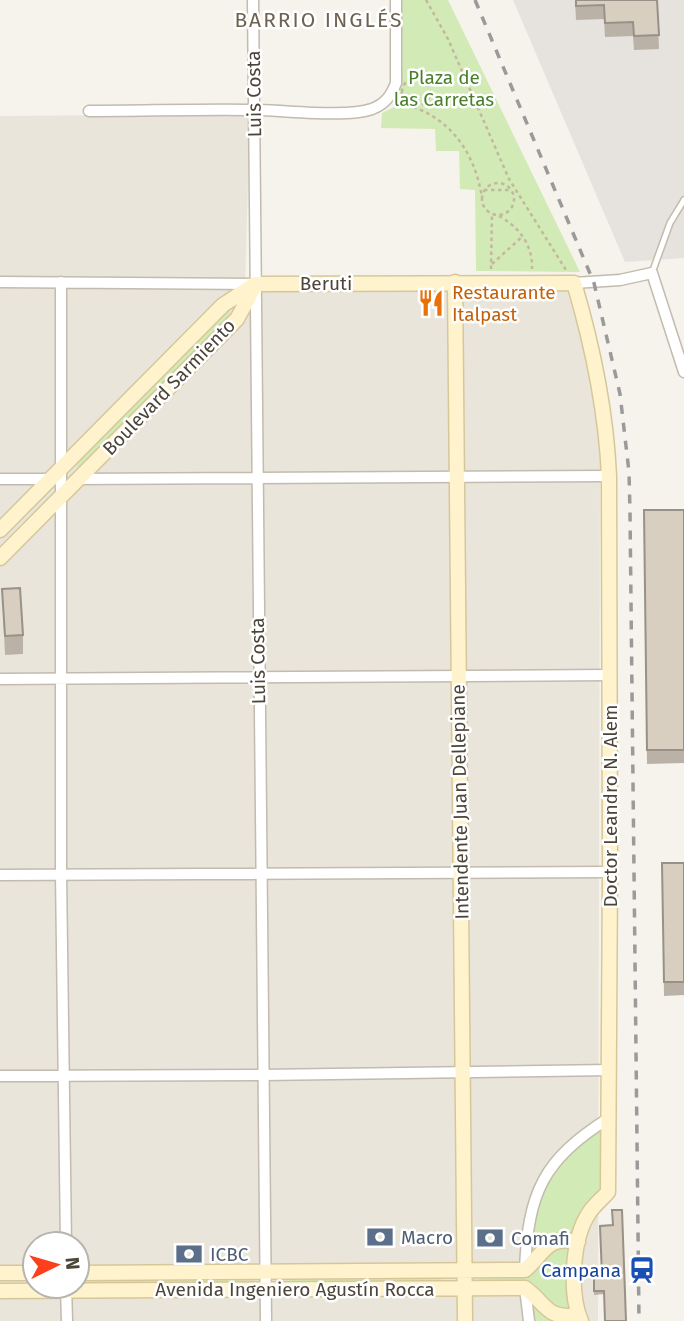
<svg xmlns="http://www.w3.org/2000/svg" width="684" height="1321" font-family="'Fira Sans',sans-serif">
  <style>
    .residential { fill: #eae5da; fill-rule: evenodd }
    .industrial { fill: #e6e2dd }
    .green { fill: #d2eab5 }
    .lines { fill: none; stroke-linecap: round; stroke-linejoin: round }
    .lane-casing { stroke: #c2bbae; stroke-width: 8 }
    .street-casing { stroke: #c2bbae; stroke-width: 13 }
    .secondary-casing { stroke: #d6c79b; stroke-width: 17 }
    .path { stroke: #c4b79f; stroke-width: 2.5; stroke-dasharray: 3.5 3.5; stroke-linecap: butt }
    .lane { stroke: #fff; stroke-width: 5 }
    .street { stroke: #fff; stroke-width: 10 }
    .secondary { stroke: #fff3cd; stroke-width: 14 }
    .rail { stroke: #9a9a9a; stroke-width: 3.5; stroke-dasharray: 9 9; stroke-linecap: butt }
    .wall { fill: #bab2a6 }
    .building { fill: #d8cfc1; stroke: #979187; stroke-width: 2 }
    .labels { text-anchor: middle; dominant-baseline: central; stroke-width: 5; stroke-linejoin: round; paint-order: stroke }
    .park-label { font-size: 19px; fill: #4a7f2a; stroke: #fff }
    .street-label { font-size: 19px; fill: #4b4439; stroke: #fff }
    .food-label { font-size: 19px; fill: #c56008; stroke: #fff; text-anchor: start }
    .service-label { font-size: 19px; fill: #4e5e75; stroke: #fff; text-anchor: start }
    .transit-label { font-size: 19px; fill: #164399; stroke: #fff; text-anchor: end }
    .neighbourhood-label { font-size: 21px; letter-spacing: 2px; fill: #6e6250; stroke: #fff }
  </style>
  <rect width="100%" height="100%" fill="#f6f3ec"/>
  <!-- residential -->
  <path class="residential" d="M250 114 245 288 441 292 567 291 582 340 595 396 600 466 598 1321H0V116ZM35 1244H77V1286H35Z"/>
  <!-- industrial -->
  <path class="industrial" d="M513 0H684V258L625 262Z"/>
  <!-- green -->
  <path class="green" d="M400 0H448L580 272 476 271 475 190 460 189 459 151H436L435 129 381 128 382 113 394 107 401 86Z
    M228 310 230 311V316L81 467H77V462Z
    M609 1118 608 1192 578 1242 581 1321H529L525 1288 482 1282 479 1279 480 1276 525 1270 543 1179Z
    M289 1277H441L442 1279 439 1282 292 1283 288 1279Z
    M244 1278V1283L93 1284 91 1281 92 1279Z"/>
  <g class="lines">
    <defs>
      <path id="lane" d="M652 273 670 223 684 200"/>
      <path id="street" d="M253 0 266 1321
        M89 111C144 111 199 109 255 110 284 110 346 118 372 109 385 104 391 96 396 83V0
        M0 282 256 284
        M61 282V874L66 1244
        M574 283 620 280 652 273 684 372
        M0 479H53
        M76 479 609 476
        M0 679 609 675
        M0 875 610 872
        M0 1076 263 1075 610 1070
        M525 1270C528 1192 543 1160 609 1118
        M66 1286 67 1321
        M525 1288 529 1321"/>
      <path id="secondary" d="M455 282 465 1321
        M256 284 574 283C593 347 606 410 609 476L610 872 608 1192C602 1199 594 1205 589 1213 572 1238 569 1293 581 1321
        M0 530 223 305 255 284
        M0 558 237 319 256 284
        M0 1273H35
        M77 1273 525 1270C545 1253 546 1235 578 1242
        M0 1291 525 1288C547 1304 546 1320 578 1315"/>
    </defs>
    <!-- lane casing -->
    <use href="#lane" class="lane-casing"/>
    <!-- street casing -->
    <use href="#street" class="street-casing"/>
    <!-- secondary casing -->
    <use href="#secondary" class="secondary-casing"/>
    <!-- path -->
    <path class="path" d="M426 0 448 39 509 179 566 270
      M402 92a14 14 0 1 1 28 0a14 14 0 1 1-28 0Z
      M400 103C448 114 475 151 482 198
      M482 199a16 16 0 1 1 32 0a16 16 0 1 1-32 0Z
      M484 190H511
      M499 216C519 227 533 245 532 269
      M492 264 523 236
      M491 269 492 213"/>
    <!-- lane -->
    <use href="#lane" class="lane"/>
    <!-- street -->
    <use href="#street" class="street"/>
    <!-- secondary -->
    <use href="#secondary" class="secondary"/>
    <!-- rail -->
    <path class="rail" d="M475 0 594 283 620 394 629 472 630 512 639 1321"/>
  </g>
  <!-- wall -->
  <path class="wall" d="M575 0H657L659 49 634 50 633 36 605 37 604 19 576 20Z
    M644 510H684V763L647 764Z
    M2 589 23 635V654L5 655Z
    M662 863H684V995L664 996Z
    M613 1225 604 1294 594 1295V1276H602Z"/>
  <!-- building -->
  <path class="building" d="M576 0H657L659 35 634 36 633 22 605 23 604 5 576 6Z
    M644 510H684V750H647Z
    M20 588 23 635 5 636 2 589Z
    M662 863H684V982H664Z
    M612 1210H622L626 1321H605L604 1291H594V1276H602L600 1226 613 1225Z"/>
  <!-- icons -->
  <defs>
    <symbol id="restaurant-bare" viewBox="-9 -9 18 18"><path d="M-5-6h1v4h1v-4h1v4h1v-4h1v5L-1.5 .5V6h-2V.5L-5-1ZM5-6V6H3V1.5H1.5Q1.5-4 5-6Z" fill="#e8710a" stroke="#fff" stroke-width="2.5" paint-order="stroke"/></symbol>
    <symbol id="bank-bare" viewBox="-9 -9 18 18"><path d="M-6-4H6V4H-6ZM0-2.3a2.3 2.3 0 1 0 0 4.6a2.3 2.3 0 1 0 0-4.6Z" fill="#5c6f8a" stroke="#fff" stroke-width="2.5" paint-order="stroke"/></symbol>
    <symbol id="station-bare" viewBox="-9 -9 18 18"><path d="M-3-6H3Q5-6 5-4V2Q5 4 3 4L4.5 6H3L1.5 4h-3L-3 6H-4.5L-3 4Q-5 4-5 2V-4Q-5-6-3-6ZM-3.5-4v3h7v-3ZM-3.5 1v1.5H-2V1ZM2 1v1.5H3.5V1Z" fill="#1a4fb4" stroke="#fff" stroke-width="2.5" paint-order="stroke"/></symbol>
  </defs>
  <g fill-rule="evenodd">
    <use href="#restaurant-bare" x="412" y="284" width="38" height="38"/>
    <use href="#bank-bare" x="361" y="1218" width="38" height="38"/>
    <use href="#bank-bare" x="471" y="1219" width="38" height="38"/>
    <use href="#bank-bare" x="170" y="1235" width="38" height="38"/>
    <use href="#station-bare" x="623" y="1251" width="38" height="38"/>
  </g>
  <g class="labels">
    <!-- park labels -->
    <g class="park-label">
      <text x="444" y="77">Plaza de<tspan x="444" dy="22">las Carretas</tspan></text>
    </g>
    <!-- street labels -->
    <g class="street-label">
      <text transform="translate(254 94) rotate(-91)">Luis Costa</text>
      <text x="326" y="283">Beruti</text>
      <text transform="translate(169 387) rotate(-46)">Boulevard Sarmiento</text>
      <text transform="translate(258 661) rotate(-91)">Luis Costa</text>
      <text transform="translate(460 802) rotate(-91)">Intendente Juan Dellepiane</text>
      <text transform="translate(610 806) rotate(-90)">Doctor Leandro N. Alem</text>
      <text x="295" y="1289">Avenida Ingeniero Agustín Rocca</text>
    </g>
    <!-- food labels -->
    <g class="food-label">
      <text x="452" y="292">Restaurante<tspan x="452" dy="22">Italpast</tspan></text>
    </g>
    <!-- service labels -->
    <g class="service-label">
      <text x="401" y="1237">Macro</text>
      <text x="511" y="1238">Comafi</text>
      <text x="210" y="1254">ICBC</text>
    </g>
    <!-- transit labels -->
    <g class="transit-label">
      <text x="621" y="1270">Campana</text>
    </g>
    <!-- neighbourhood labels -->
    <g class="neighbourhood-label">
      <text x="319" y="20">BARRIO INGLÉS</text>
    </g>
  </g>
  <!-- north arrow -->
  <g transform="translate(56 1265) rotate(85)"><circle r="33" fill="#ffffff" stroke="#b7b4b0" stroke-width="2"/>
  <path d="M0-5L12 26L0 18L-12 26Z" fill="#fc3f1d"/>
  <text y="-10" font-size="19" font-weight="bold" text-anchor="middle" fill="#4b4439">N</text>
  </g>
</svg>
